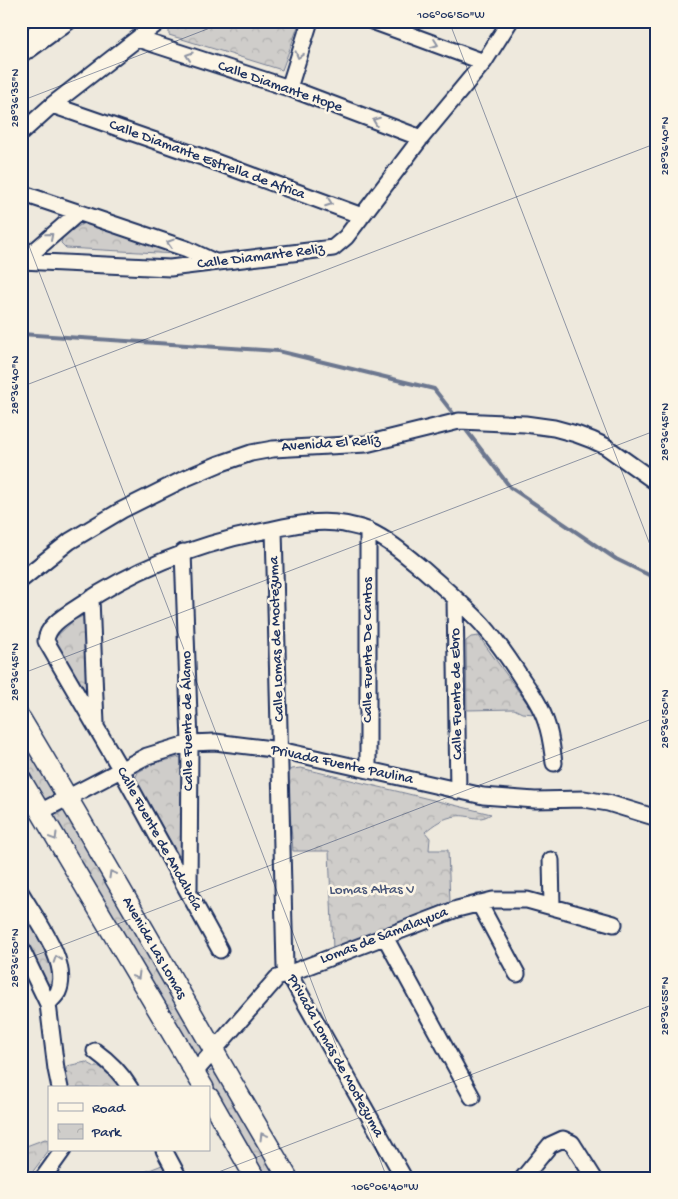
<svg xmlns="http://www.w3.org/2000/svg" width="678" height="1199" font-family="'Gochi Hand',sans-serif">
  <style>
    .park { fill: url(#park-crowns); stroke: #757e94 }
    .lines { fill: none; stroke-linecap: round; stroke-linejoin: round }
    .stream { stroke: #6c778f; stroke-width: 4 }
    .minor-casing { stroke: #1b2f5e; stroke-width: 19 }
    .major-casing { stroke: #1b2f5e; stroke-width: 22 }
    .minor { stroke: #fcf5e5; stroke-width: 15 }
    .major { stroke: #fcf5e5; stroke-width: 19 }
    .oneway { stroke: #8c92a2 }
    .ticks { fill: none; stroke: #1b2f5e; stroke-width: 1; stroke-opacity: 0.45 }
    .labels { text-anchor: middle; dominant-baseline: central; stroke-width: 5; stroke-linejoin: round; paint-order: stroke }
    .street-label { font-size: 15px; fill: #1b2f5e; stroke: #fcf5e5 }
    .park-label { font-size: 15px; fill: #485679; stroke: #fcf5e5 }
    .neatline { fill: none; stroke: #1b2f5e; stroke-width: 2 }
    .ticks-label { font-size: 12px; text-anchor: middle; fill: #1b2f5e }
  </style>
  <defs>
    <pattern id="park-crowns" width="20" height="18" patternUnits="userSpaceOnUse" patternTransform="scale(1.25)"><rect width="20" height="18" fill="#cfcdca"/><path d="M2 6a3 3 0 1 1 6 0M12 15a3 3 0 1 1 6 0" fill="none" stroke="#b1b0b0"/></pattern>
  </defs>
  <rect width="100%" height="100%" fill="#eee9dd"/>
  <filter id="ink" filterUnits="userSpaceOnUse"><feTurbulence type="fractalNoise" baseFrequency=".02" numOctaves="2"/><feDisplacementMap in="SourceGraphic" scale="10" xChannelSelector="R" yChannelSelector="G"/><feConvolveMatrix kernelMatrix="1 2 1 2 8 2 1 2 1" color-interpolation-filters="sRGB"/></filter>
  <g filter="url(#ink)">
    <!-- park -->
    <path class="park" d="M175 21H300L282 70 169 35V26Z
      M86 222 177 248 176 254 66 248 61 243 63 235Z
      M83 616 86 621 90 683 86 688 81 689 56 647 55 638 74 620Z
      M479 636 485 645 535 714 522 713 514 709 467 710 466 641 471 637Z
      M21 731 56 794C53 799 50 801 44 800L40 796 21 764Z
      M180 757 183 761 184 854 179 856 135 779 138 772 155 763Z
      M301 768 491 814C477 823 471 814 456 816 443 818 434 824 425 832L430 838 429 850H448L450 902 333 950 329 851H293L287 775 292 769Z
      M64 809 70 812 202 1049 197 1056H192L56 822 55 817Z
      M21 908 54 962V972L50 984 45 982 21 932Z
      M86 1062 95 1067H106L112 1074 119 1088H65L67 1066Z
      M211 1070 216 1071 279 1178H260L204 1077Z
      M45 1139 49 1140V1150L28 1178H21V1148Z
      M162 1165 170 1178H130Z"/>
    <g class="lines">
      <!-- stream -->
      <path class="stream" d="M21 334 278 351 434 389 456 417
        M463 426 510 487 616 559 657 579"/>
      <defs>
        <path id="minor" d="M372 21 484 62
          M138 39 289 88 421 138
          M29 50 69 21
          M289 88 310 21
          M52 105 202 157 362 216
          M21 133 52 105 160 21
          M21 193 187 249 215 262
          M21 261 170 268 333 248 346 237 421 138 484 62 510 21
          M23 261 78 213
          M274 529 285 967 404 1178
          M368 530V770
          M183 552 190 743 189 890
          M21 580 70 541 122 510 186 478 219 464 251 453 273 449 366 444 459 421 525 424 554 428 576 434 592 440 605 446 657 483
          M91 598 96 724
          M455 598 458 791
          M40 812 147 756 190 743 215 742 280 750 483 796 535 800 584 799 608 803 657 818
          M551 860 552 906
          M21 893C35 918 71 963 58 992 56 996 51 1000 48 1004
          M479 903 517 974
          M385 937 472 1097
          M21 948 48 1004 56 1069 60 1088
          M220 950 121 770 46 641C47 625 66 615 78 607 136 567 201 543 269 530 293 525 319 519 344 524 352 526 362 527 369 531 389 540 407 556 424 570 444 588 464 605 482 624 497 641 510 660 522 679 531 692 541 706 546 722 551 735 552 749 554 763
          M95 1051C109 1061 121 1073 130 1088
          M195 1072 277 978 457 909 493 900H527L614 924
          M164 1150 179 1178
          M43 1178 63 1150
          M523 1178 550 1145 563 1139 572 1143 594 1178"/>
        <path id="major" d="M21 53 46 21
          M21 719C112 870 198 1026 288 1178
          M21 779 204 1088
          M209 1097 255 1178"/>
      </defs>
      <!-- minor casing -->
      <use href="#minor" class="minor-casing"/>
      <!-- major casing -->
      <use href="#major" class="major-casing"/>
      <!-- minor -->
      <use href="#minor" class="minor"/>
      <!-- major -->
      <use href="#major" class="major"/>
    </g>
    <!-- one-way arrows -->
    <defs><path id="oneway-chevron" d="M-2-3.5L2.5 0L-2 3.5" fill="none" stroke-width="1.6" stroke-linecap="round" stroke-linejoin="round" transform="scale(1.25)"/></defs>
    <g class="oneway">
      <use href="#oneway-chevron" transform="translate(435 44) rotate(20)"/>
      <use href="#oneway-chevron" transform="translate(299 55) rotate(107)"/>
      <use href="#oneway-chevron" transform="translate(189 56) rotate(-162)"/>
      <use href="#oneway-chevron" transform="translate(376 121) rotate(-159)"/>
      <use href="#oneway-chevron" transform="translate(329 203) rotate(20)"/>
      <use href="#oneway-chevron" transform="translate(50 236) rotate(-41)"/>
      <use href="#oneway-chevron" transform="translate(170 243) rotate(-162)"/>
      <use href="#oneway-chevron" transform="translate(54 837) rotate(59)"/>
      <use href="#oneway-chevron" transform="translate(112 874) rotate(-120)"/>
      <use href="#oneway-chevron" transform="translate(57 959) rotate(-109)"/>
      <use href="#oneway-chevron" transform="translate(137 976) rotate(59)"/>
      <use href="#oneway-chevron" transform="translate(263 1136) rotate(-121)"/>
    </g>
  </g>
  <!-- ticks -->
  <path class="ticks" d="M449 21 657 563M21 101 228 21M21 225 387 1178M21 387 657 143M21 674 657 430M21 961 657 717M203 1178 657 1003"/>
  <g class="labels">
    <!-- street labels -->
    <g class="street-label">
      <text transform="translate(280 87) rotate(19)">Calle Diamante Hope</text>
      <text transform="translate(207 160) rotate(20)">Calle Diamante Estrella de Africa</text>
      <text transform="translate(261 257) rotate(-7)">Calle Diamante Reliz</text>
      <text transform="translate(331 444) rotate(-4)">Avenida El Relíz</text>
      <text transform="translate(277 639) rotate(-92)">Calle Lomas de Moctezuma</text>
      <text transform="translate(368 650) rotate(-90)">Calle Fuente De Cantos</text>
      <text transform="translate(457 694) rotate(-91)">Calle Fuente de Ebro</text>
      <text transform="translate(188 721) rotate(-91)">Calle Fuente de Álamo</text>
      <text transform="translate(342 765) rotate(12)">Privada Fuente Paulina</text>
      <text transform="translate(159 839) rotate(61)">Calle Fuente de Andalucía</text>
      <text transform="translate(384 936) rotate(-21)">Lomas de Samalayuca</text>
      <text transform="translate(154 948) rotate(60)">Avenida Las Lomas</text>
      <text transform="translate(335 1056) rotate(61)">Privada Lomas de Moctezuma</text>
    </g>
    <!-- park labels -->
    <g class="park-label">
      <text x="372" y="890">Lomas Altas V</text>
    </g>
  </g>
  <!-- margin -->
  <rect width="678" height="1199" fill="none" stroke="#fcf5e5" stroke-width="55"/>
  <!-- legend -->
  <rect x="48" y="1086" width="162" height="65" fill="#fcf5e5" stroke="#a2a6af"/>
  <rect x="58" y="1103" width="25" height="8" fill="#fcf5e5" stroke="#a2a6af"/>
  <text x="92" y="1112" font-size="15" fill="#1b2f5e">Road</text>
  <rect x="58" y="1124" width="25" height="15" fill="url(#park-crowns)" stroke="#a2a6af"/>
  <text x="92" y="1136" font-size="15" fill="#1b2f5e">Park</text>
  <rect x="28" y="28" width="622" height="1144" class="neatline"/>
  <g class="ticks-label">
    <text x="451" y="18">106°06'50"W</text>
    <text transform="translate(14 98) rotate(-90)" y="4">28°36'35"N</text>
    <text transform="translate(664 146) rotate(-90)" y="4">28°36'40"N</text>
    <text transform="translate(14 385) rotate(-90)" y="4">28°36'40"N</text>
    <text transform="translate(664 432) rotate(-90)" y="4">28°36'45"N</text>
    <text transform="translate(14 672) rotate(-90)" y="4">28°36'45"N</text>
    <text transform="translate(664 719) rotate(-90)" y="4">28°36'50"N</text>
    <text transform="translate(14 958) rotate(-90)" y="4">28°36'50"N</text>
    <text transform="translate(664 1006) rotate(-90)" y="4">28°36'55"N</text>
    <text x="385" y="1190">106°06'40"W</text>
  </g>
</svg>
